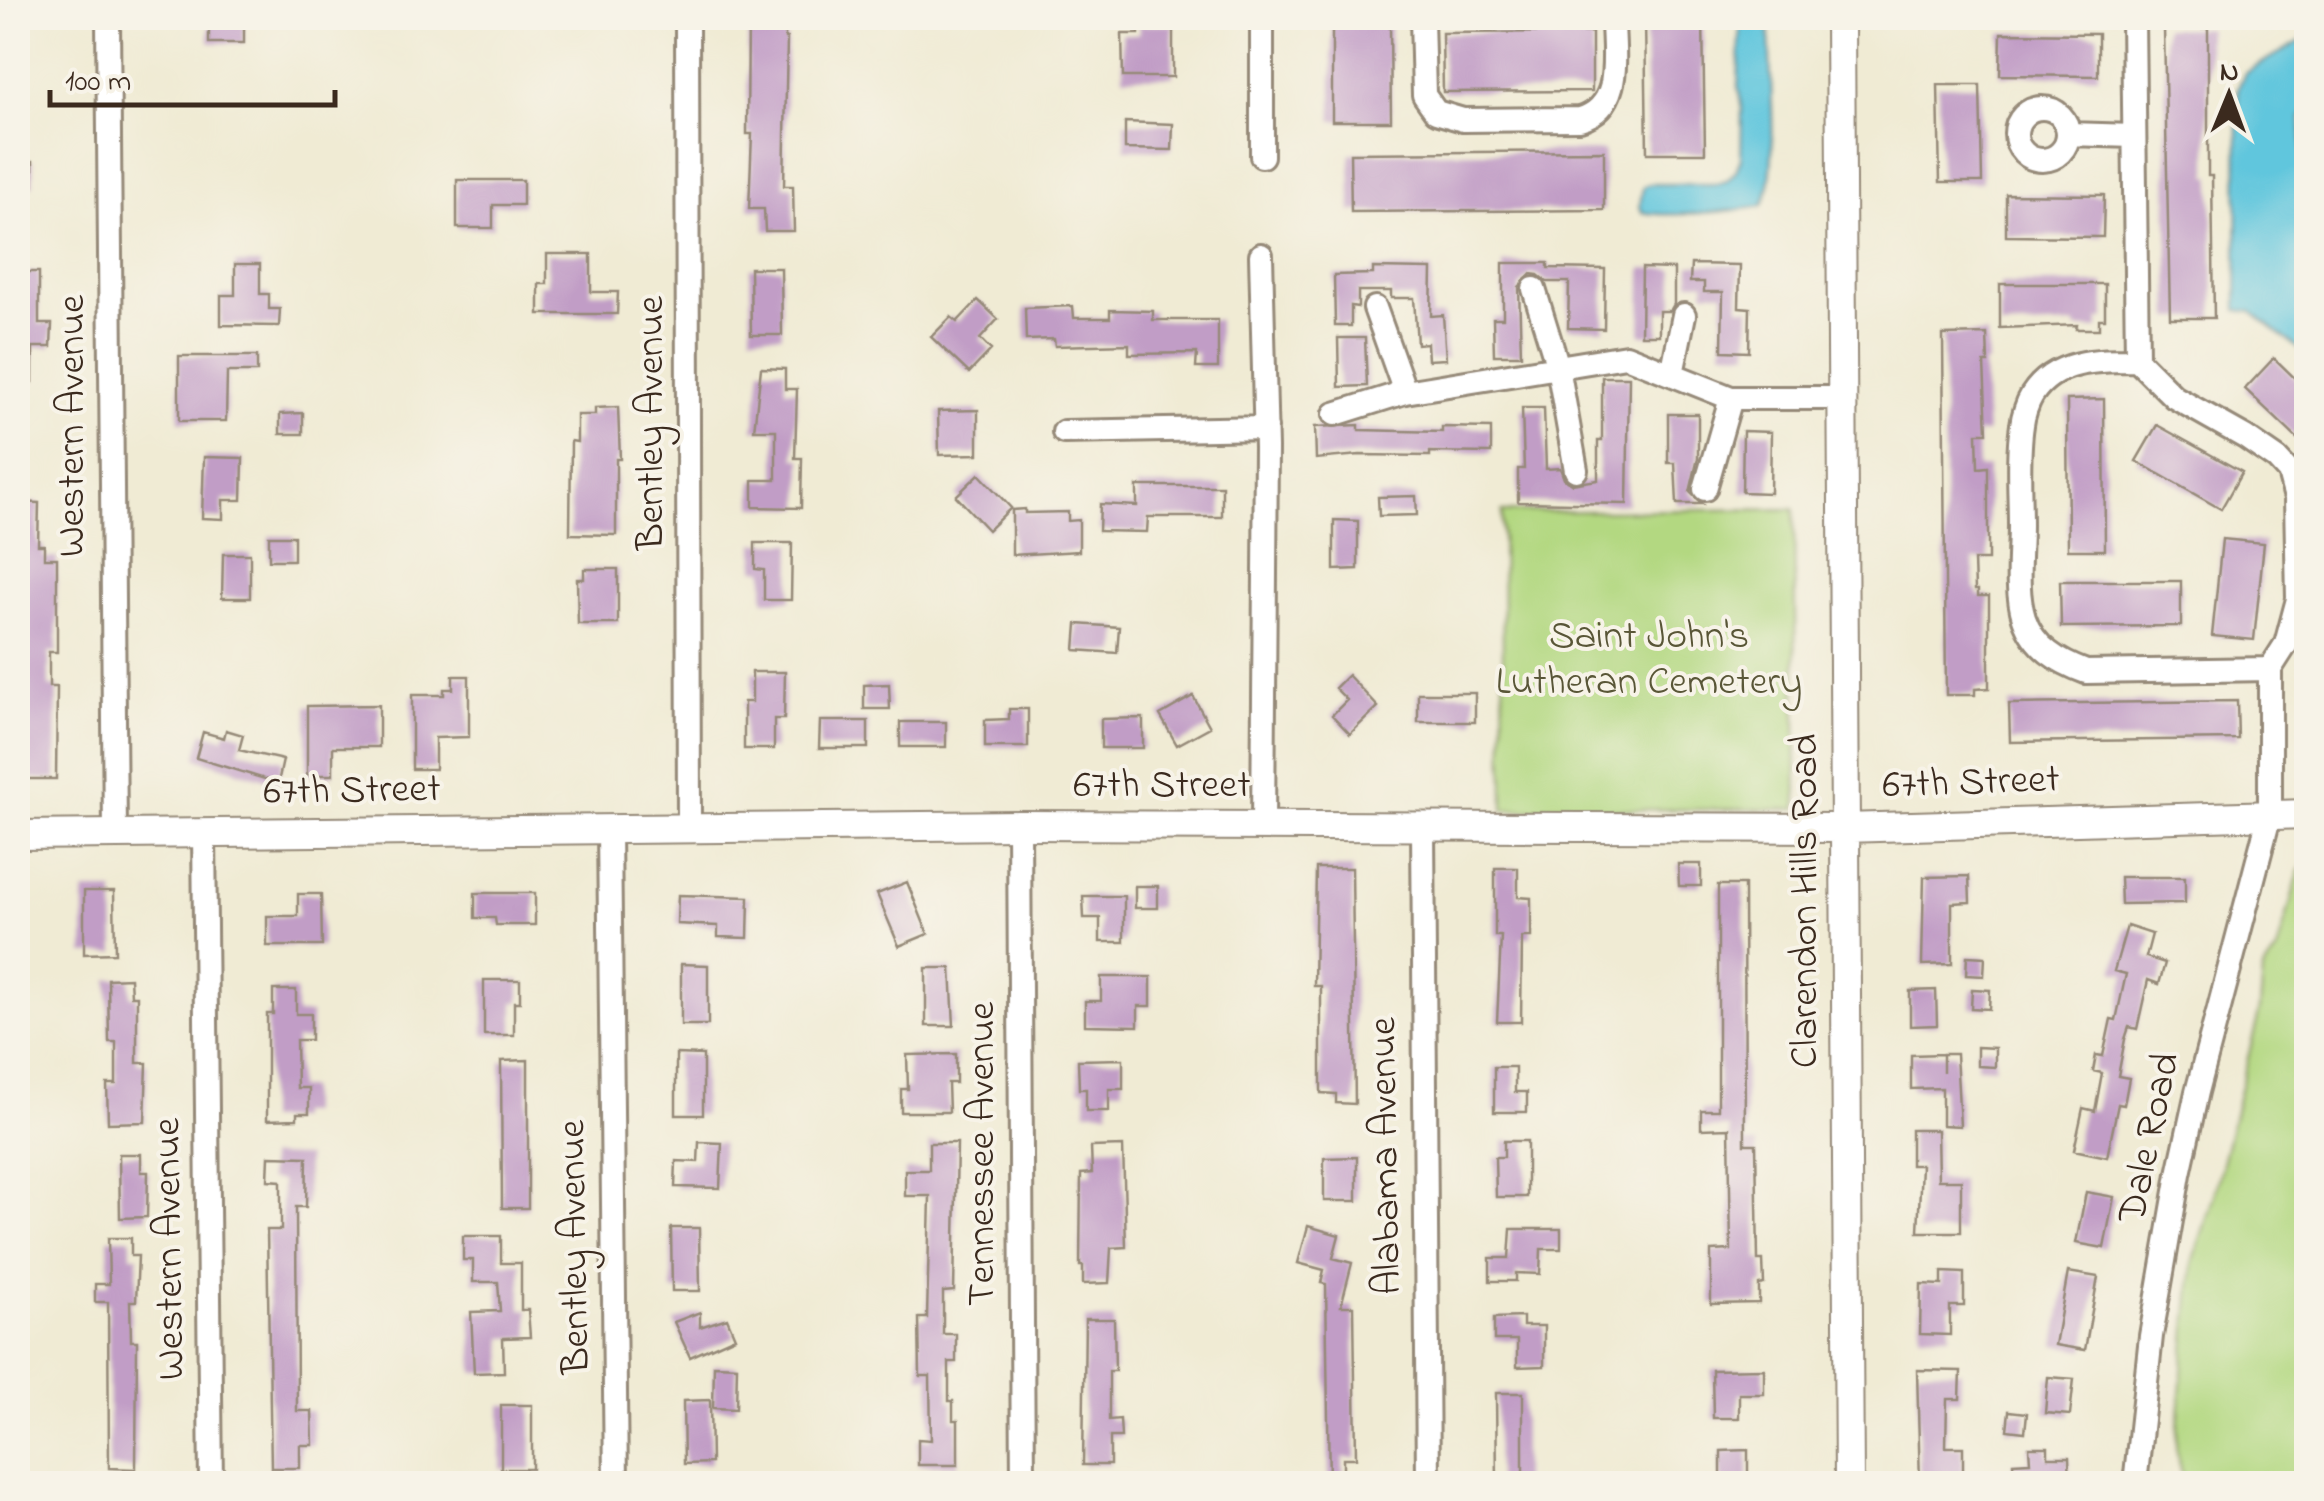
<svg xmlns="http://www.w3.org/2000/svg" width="2324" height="1501" font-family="'Indie Flower',sans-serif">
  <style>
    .green { fill: #b3d881; stroke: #778150; stroke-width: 2.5 }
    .water { fill: #60c6dd; stroke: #4e787e; stroke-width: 2.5 }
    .building { fill: #c19dc6 }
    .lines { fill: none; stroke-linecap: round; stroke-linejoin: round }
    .minor-casing { stroke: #968a79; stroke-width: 28 }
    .tertiary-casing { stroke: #968a79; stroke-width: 32 }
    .minor { stroke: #fff; stroke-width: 22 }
    .tertiary { stroke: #fff; stroke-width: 28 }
    .labels { text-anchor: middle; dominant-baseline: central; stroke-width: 8; stroke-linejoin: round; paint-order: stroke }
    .street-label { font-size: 40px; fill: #3b2a1e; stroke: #f7f3e8 }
    .park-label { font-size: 40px; fill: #595637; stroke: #f7f3e8 }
  </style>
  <rect width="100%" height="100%" fill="#f7f3e8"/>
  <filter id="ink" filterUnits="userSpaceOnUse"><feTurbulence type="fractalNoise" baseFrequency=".01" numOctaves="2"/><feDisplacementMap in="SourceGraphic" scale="20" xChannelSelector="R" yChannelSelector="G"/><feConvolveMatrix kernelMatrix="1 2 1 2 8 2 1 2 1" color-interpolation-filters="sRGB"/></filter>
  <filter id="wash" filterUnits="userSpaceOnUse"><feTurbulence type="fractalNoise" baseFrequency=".0048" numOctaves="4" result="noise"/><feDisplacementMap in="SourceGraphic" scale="40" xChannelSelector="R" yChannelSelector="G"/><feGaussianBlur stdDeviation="2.25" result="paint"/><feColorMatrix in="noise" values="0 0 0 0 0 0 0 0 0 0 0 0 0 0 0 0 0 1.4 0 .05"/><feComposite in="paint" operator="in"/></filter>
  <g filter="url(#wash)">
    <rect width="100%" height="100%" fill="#f0ebd4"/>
    <!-- green -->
    <path class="green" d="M1794 509 1797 809 1504 810 1502 512Z
      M2306 864V1483H2184L2176 1447 2193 1263 2215 1191 2260 1009 2263 971 2277 951 2299 872Z"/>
    <!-- water -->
    <path class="water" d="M1741 18H1769C1768 57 1781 178 1762 206 1736 211 1667 218 1642 212L1640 206 1643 187 1649 184H1716L1727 181 1736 171 1741 158 1742 110 1738 86Z
      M2306 38V111L2301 118 2304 169 2301 251 2306 283V355L2252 312 2237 310 2238 87 2245 73Z"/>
    <g id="blocks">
      <!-- building -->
      <path class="building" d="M209 18H244V43H209Z
        M748 18H785V38H787L784 186H793L794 231H765L764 209H749L752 134H747Z
        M1645 18H1703L1705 153H1647Z
        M1139 25H1173V77H1123L1122 34H1139Z
        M1332 25H1390L1391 121H1332Z
        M2164 28H2208V176H2212L2214 318H2170Z
        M1592 32V91L1443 92 1442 33Z
        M2001 33 2098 34V76L2000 75Z
        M1938 85H1980L1982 182H1940Z
        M1125 122 1173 124 1172 150 1125 149Z
        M1604 151V210L1351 212 1350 153Z
        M18 161H33V186L18 187Z
        M457 180H523V205H493V228H457Z
        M2006 194 2104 195 2103 237 2006 236Z
        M547 254H591V292H618L617 314H539V284H547Z
        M1503 263H1548V268L1605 269 1604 329 1568 328 1569 282H1547L1538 275 1531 274 1519 287 1521 355H1494L1493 318H1503Z
        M235 264H260V294H269V309H280L279 326 221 325V295H235Z
        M1691 264 1740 265 1739 307 1750 308 1749 352 1722 351 1723 292H1704V282H1690Z
        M750 268H781L782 335H751Z
        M1373 268 1432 269 1431 316 1443 315 1446 359 1428 360 1427 343 1417 344 1414 298H1391V291H1358V307L1351 306V326H1335L1334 275 1373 274Z
        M1642 268 1674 269V304L1670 311H1659V335H1641Z
        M18 272H39V324H52L51 347H33V382L18 381Z
        M2000 284H2105V319H2099V329H2076L2077 325 2000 328Z
        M978 300 998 319 980 339 991 350 969 373 931 337 951 317 957 322Z
        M1073 306 1074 318H1110V310L1153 311V320H1218V368H1196L1197 353 1129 354V344L1055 346 1054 339 1026 340 1025 308Z
        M1987 334 1988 363H1984L1987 433H1977L1978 468 1988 467V560H1974L1975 590H1978V596H1989V688L1975 689V695H1946L1943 335Z
        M1338 338H1365L1367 386 1339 387Z
        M179 356H257V372H227L226 421H179Z
        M2274 358 2306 389V447L2245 389Z
        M761 368 785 369V389H797L795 458H802L801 508 753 507V480H776V430H754Z
        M1602 377H1629L1627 504 1518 502V469H1524L1522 408H1544L1546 469 1560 468 1564 479 1572 484 1598 480V441H1602Z
        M2104 399 2105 550H2068L2067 400Z
        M618 407 620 459H616V535L570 534 571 441 577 442V415H595V408Z
        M978 410V454L939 455 938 411Z
        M303 413V434H280V414Z
        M1668 414H1698V458L1690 492 1702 504H1677L1675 463H1668Z
        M1359 425V430L1442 432V427L1491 428V453L1430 452V456L1360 455 1316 459 1315 427Z
        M2157 425 2242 472 2221 509 2136 461Z
        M1743 431 1771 432 1770 493 1742 492Z
        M204 457 243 458 242 500H223V519L202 518Z
        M979 474 1011 508 988 530 956 496Z
        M1137 486H1222V517H1148L1147 532 1099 531 1100 504 1137 506Z
        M1416 496 1417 515 1379 516 1378 497Z
        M18 502 39 503 38 545H44V558H57V652H49V687H57L56 779H18L21 652H18Z
        M1025 509V513L1068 512V521L1079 520V551L1012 555V510Z
        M1334 520 1358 521V569L1334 570Z
        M269 536H294V560H269Z
        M2222 539 2264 543 2254 640 2212 636Z
        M755 543H792L791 600H764V570L755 569Z
        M223 554H250V598H222Z
        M584 569H618V624H578L577 579H584Z
        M2060 581H2181V626L2061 627Z
        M1077 624 1119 627 1117 653 1075 650Z
        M752 672H785L784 719H774V749H744V702H752Z
        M1348 675 1378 707 1350 734 1332 715 1347 700 1335 688Z
        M453 676H469V737L435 738V769H412V695H444V689H453Z
        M889 684 890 709H864V685Z
        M1418 693H1475V722H1418Z
        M1193 696 1210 727 1177 745 1160 715Z
        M2237 701 2238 739 2010 742 2009 704Z
        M379 705V747H333V775H307V706Z
        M1009 709H1028V747H985V720L1009 719Z
        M1143 718V748H1101V719Z
        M820 721H868V748H819Z
        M900 722H946V747H900Z
        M226 730 243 735 239 750 283 760 278 783 196 758 203 732 224 738Z
        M1678 864H1701V886H1679Z
        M1316 868H1352L1355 1104 1336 1103V1094L1321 1093V986H1314Z
        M1495 868H1518V897L1531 898V937H1522L1521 1022H1497L1501 936H1495Z
        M1969 876 1970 902 1952 903V964L1922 965 1924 877Z
        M2120 877H2185V903L2121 904Z
        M907 882 928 934 899 946 877 894Z
        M1718 885H1744L1745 1144H1756L1758 1260H1763L1764 1284 1759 1285V1303L1711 1304V1251L1731 1250 1729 1128 1701 1129V1110H1718Z
        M1135 886H1158V908H1135Z
        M84 891H114L115 953 84 954Z
        M475 893H535V925H496L495 918H475Z
        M298 894H321L322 946H267V916H298Z
        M678 895 749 897 748 938 718 937V926L677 924Z
        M1083 896H1124V942H1100V918H1084Z
        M2127 926 2152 934 2146 957 2165 963 2159 984 2148 980 2137 1029 2129 1027 2125 1039 2118 1076 2129 1078 2124 1105 2118 1104 2107 1157 2074 1150 2083 1108 2095 1111 2102 1073 2093 1071 2096 1055 2103 1056 2111 1019 2116 1020 2126 974 2114 971Z
        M1967 956 1985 957 1984 976 1966 975Z
        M681 964 708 965V1025H681Z
        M926 968H951L954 1026H926Z
        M1101 977H1151V1006H1138V1026L1085 1025V1001H1101Z
        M130 978 131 996H137V1063H147L145 1122 108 1123 107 1084H116V1042H109L108 979Z
        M484 980H520V1002H514V1035H484Z
        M1972 989 1990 990 1989 1009 1971 1008Z
        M273 990H296V1014H311V1040H296L297 1088H309V1113H297V1119L267 1120V1014H273Z
        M1936 990 1937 1025 1910 1026V991Z
        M1977 1047 1995 1048V1067L1977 1066Z
        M676 1054 703 1055V1115H676Z
        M956 1054V1083H948L949 1112H901V1089H908L907 1055Z
        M1943 1054H1956L1960 1126 1942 1125V1088L1911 1089V1055L1943 1054V1072Z
        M1123 1059V1089H1109V1111H1086V1089H1079L1078 1060Z
        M528 1060V1208H502L501 1061Z
        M1494 1067H1515V1092H1527V1112H1494Z
        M1911 1130H1937L1938 1180H1961V1232H1918L1921 1165H1911Z
        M1504 1141H1527V1197H1496L1495 1157H1504Z
        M699 1142 722 1143 720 1188 675 1187 676 1161 698 1162Z
        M929 1143H957L954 1291 943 1292V1334H956V1362H949V1401H953V1420H958V1465H918V1439L931 1440 930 1376H920L919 1318H927L930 1196H905V1170H929Z
        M1123 1146 1126 1247 1111 1248 1109 1283 1083 1284V1266H1080L1081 1174 1092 1173 1091 1147Z
        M119 1154H141V1172H148L147 1217 120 1218Z
        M269 1156 307 1157 306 1207H296L297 1411H312L313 1445H300V1468H271L267 1230H281V1181L268 1180Z
        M1357 1157V1201H1324V1158Z
        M2086 1192 2114 1197 2104 1248 2076 1243Z
        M1308 1226 1339 1235 1333 1258 1352 1263 1341 1306H1354L1356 1458H1343V1484H1329L1326 1284 1321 1283 1324 1270 1298 1263Z
        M671 1228H699L700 1291H672Z
        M1511 1229H1561V1249H1541L1540 1274 1516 1273V1281H1490V1258H1509Z
        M463 1236H501V1263H521V1310H528L530 1337 503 1338 504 1372 474 1373 471 1312 500 1311 498 1282H473V1260H463Z
        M108 1238H131V1256H138L136 1301H130L131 1341H137L136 1469 109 1468 108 1302H95V1284H109Z
        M1942 1272 1964 1273V1306H1950V1335L1920 1334 1921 1284 1942 1285Z
        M2068 1272 2098 1277 2085 1350 2055 1345Z
        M700 1312V1327L727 1318 735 1337 690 1357 674 1322Z
        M1523 1317V1326H1544V1366L1517 1367V1340H1494V1318Z
        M1085 1319H1114L1115 1371H1109V1420L1120 1419 1121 1437H1110V1465H1083Z
        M714 1365 737 1366 736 1409 713 1408Z
        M1764 1369V1394H1739V1418H1713L1712 1370Z
        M1917 1370 1961 1371 1960 1399H1947L1946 1447H1963V1484H1920Z
        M2048 1377 2074 1379 2070 1415 2045 1413Z
        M1496 1393H1523V1484H1497Z
        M710 1400 711 1463 684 1464 683 1401Z
        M501 1405H532V1469H501Z
        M2009 1411 2027 1413 2025 1432 2007 1430Z
        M2029 1447H2048V1457H2069L2070 1484H2014L2013 1463 2030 1462Z
        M1748 1450V1484H1721V1451Z"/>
    </g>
  </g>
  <g filter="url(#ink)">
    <use href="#blocks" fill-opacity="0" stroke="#968a79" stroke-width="2.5"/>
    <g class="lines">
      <defs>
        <path id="minor" d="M108 18 115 834
          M687 18 689 828
          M1422 18 1424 95 1436 112 1463 120 1580 119C1624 107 1613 54 1613 18
          M2133 18 2137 360 2174 397 2245 437 2277 459 2289 472 2296 498 2298 599 2286 644 2270 669V814L2197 1092 2179 1174 2151 1336 2135 1484
          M2016 134a26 26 0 1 1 52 0a26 26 0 1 1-52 0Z
          M2069 134 2134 136
          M1262 156V18
          M1261 255 1266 448 1263 826
          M1534 289 1558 367 1576 470
          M1375 308 1405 392
          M2137 360C2100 360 2055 359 2032 395 2027 403 2023 416 2022 425 2017 457 2020 492 2020 525 2020 554 2015 590 2024 618 2034 648 2059 662 2086 672L2270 669
          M1672 374 1684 315
          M1335 414 1405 392 1626 356 1731 398H1843
          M1064 432 1266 428
          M1705 489 1731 398
          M1019 825 1023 1484
          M1423 828 1428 1484
          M609 829 616 1484
          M204 833 211 1484"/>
        <path id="tertiary" d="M1840 18 1849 1484
          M18 835 1019 825 1845 828 2306 814"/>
      </defs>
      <!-- minor casing -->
      <use href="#minor" class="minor-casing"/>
      <!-- tertiary casing -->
      <use href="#tertiary" class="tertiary-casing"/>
      <!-- minor -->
      <use href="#minor" class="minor"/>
      <!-- tertiary -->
      <use href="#tertiary" class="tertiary"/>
    </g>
  </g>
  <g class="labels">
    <!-- street labels -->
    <g class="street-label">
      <text transform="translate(652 423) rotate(-90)">Bentley Avenue</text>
      <text transform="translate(73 426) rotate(-90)">Western Avenue</text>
      <text transform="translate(1971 784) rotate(-2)">67th Street</text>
      <text x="1162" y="786">67th Street</text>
      <text transform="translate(352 792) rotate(-1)">67th Street</text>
      <text transform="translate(1806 901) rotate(-90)">Clarendon Hills Road</text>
      <text transform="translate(2151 1138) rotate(-78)">Dale Road</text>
      <text transform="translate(983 1154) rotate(-90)">Tennessee Avenue</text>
      <text transform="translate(1387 1156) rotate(-91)">Alabama Avenue</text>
      <text transform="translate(576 1247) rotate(-91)">Bentley Avenue</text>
      <text transform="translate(171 1249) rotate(-91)">Western Avenue</text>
    </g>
    <!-- park labels -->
    <g class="park-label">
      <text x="1649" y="637">Saint John's<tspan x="1649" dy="46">Lutheran Cemetery</tspan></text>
    </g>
  </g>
  <!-- margin -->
  <rect width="2324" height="1501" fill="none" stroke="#f7f3e8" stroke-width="60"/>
  <!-- north arrow -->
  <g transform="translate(2229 95) rotate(1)" stroke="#f7f3e8" stroke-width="8" paint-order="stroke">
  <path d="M0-8L18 38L0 25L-18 38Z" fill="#3b2a1e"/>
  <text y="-15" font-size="28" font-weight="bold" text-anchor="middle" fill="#3b2a1e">N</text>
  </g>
  <!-- scale -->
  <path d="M50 90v15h285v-15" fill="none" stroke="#3b2a1e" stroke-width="5"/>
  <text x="65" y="90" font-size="30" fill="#3b2a1e" stroke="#f7f3e8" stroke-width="8" paint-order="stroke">100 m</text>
</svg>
